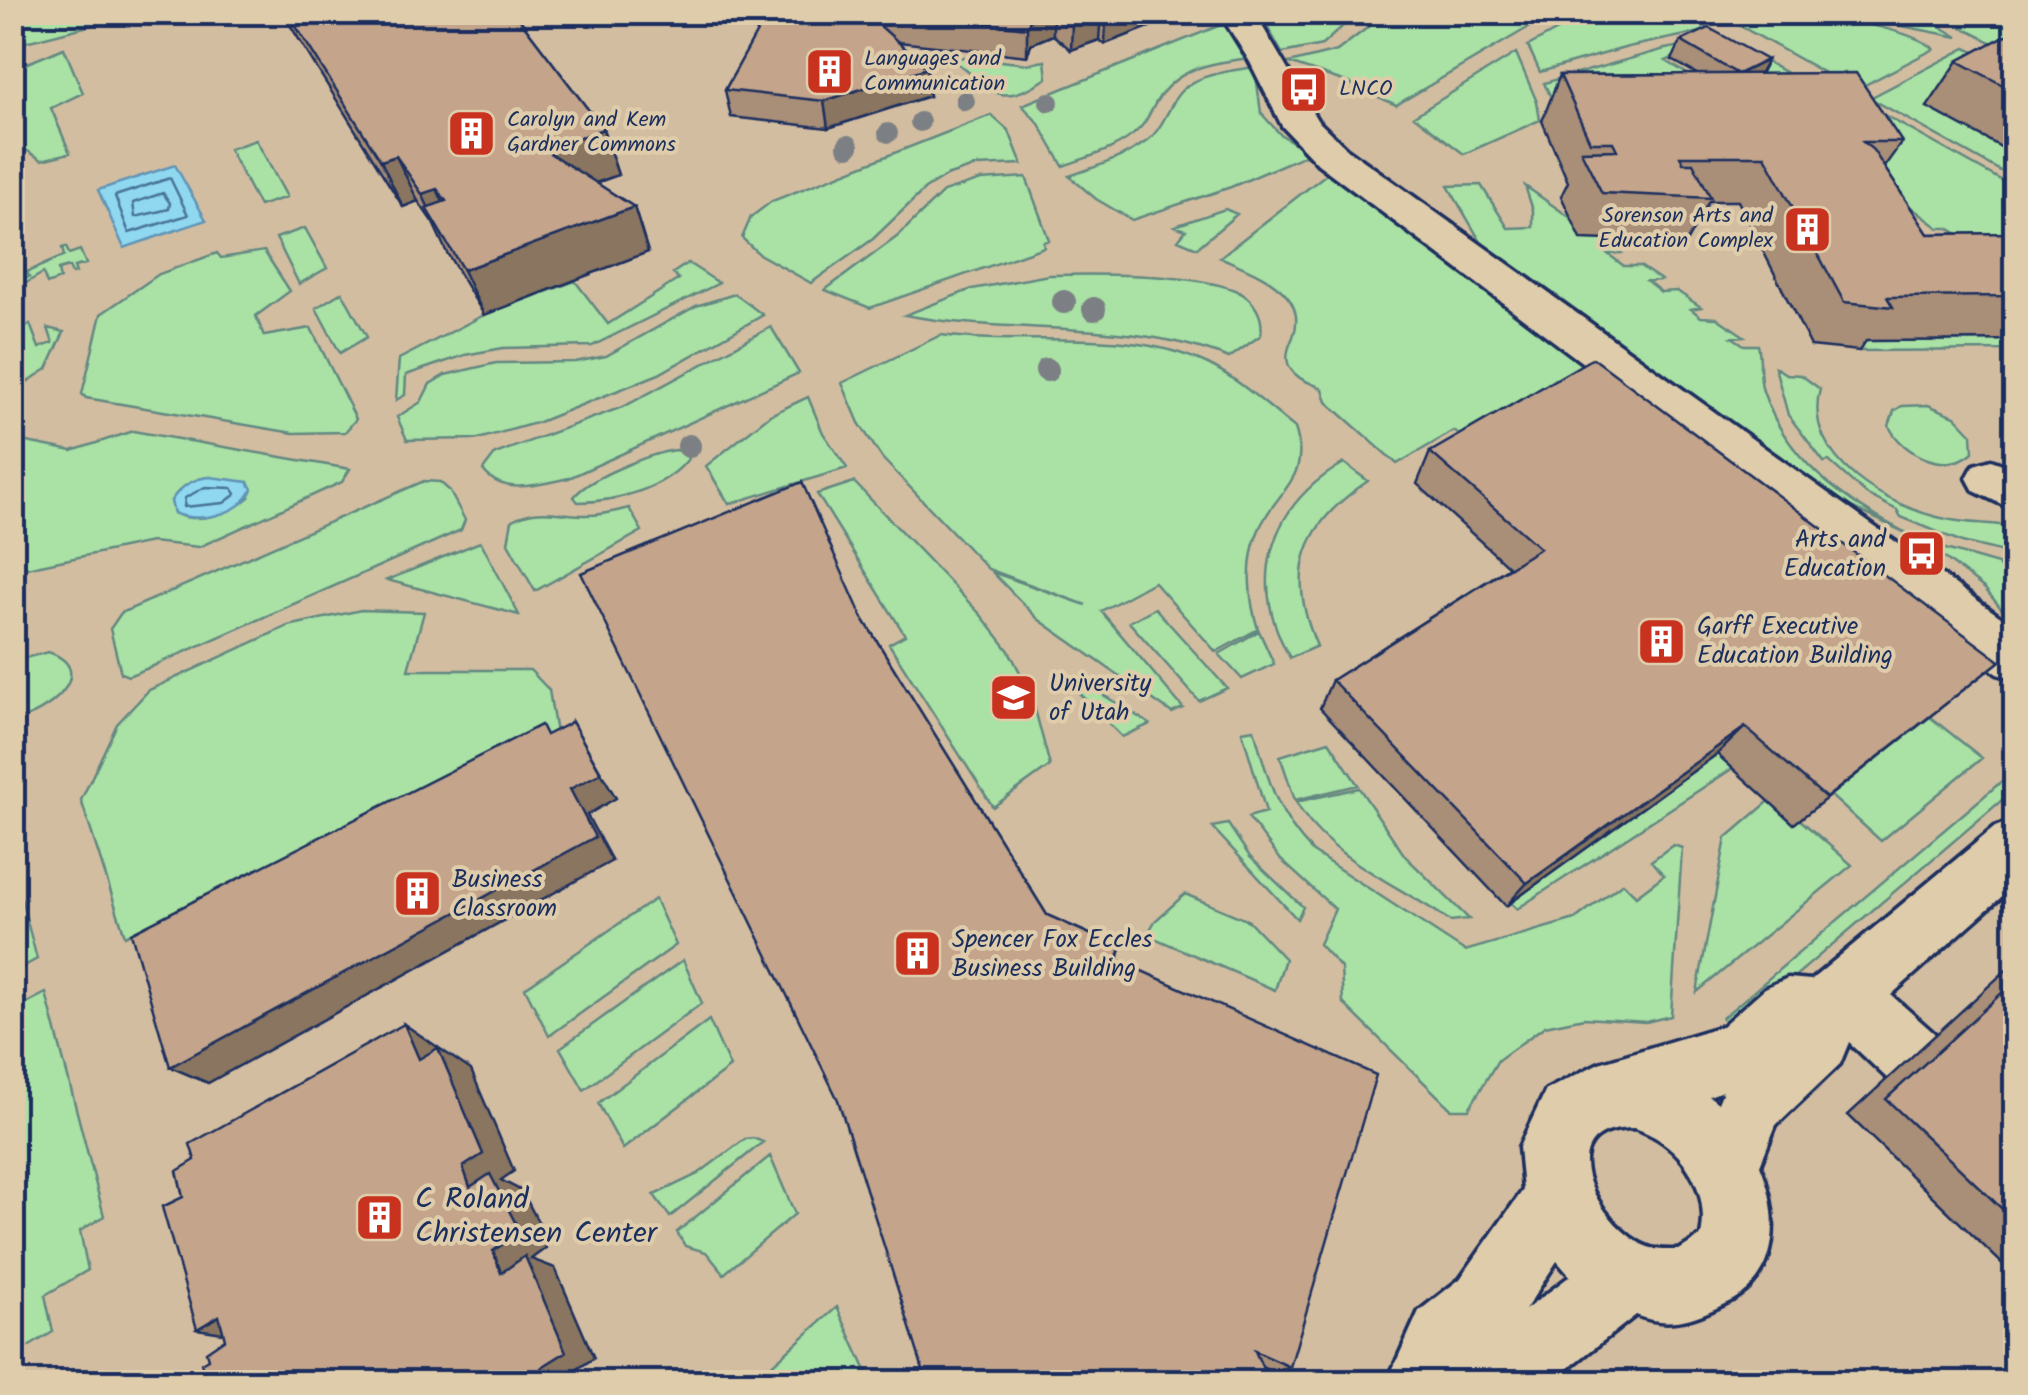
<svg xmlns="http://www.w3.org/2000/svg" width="2028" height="1395" font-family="Kalam,sans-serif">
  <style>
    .built { fill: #d3bda0 }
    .green { fill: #aae1a4; stroke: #628881; stroke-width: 2.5; fill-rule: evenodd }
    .water { fill: #8fd8f0; stroke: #6194b6; stroke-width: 2.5 }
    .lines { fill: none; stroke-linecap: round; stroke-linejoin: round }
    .shore { stroke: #497398; stroke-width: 2.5 }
    .minor-casing { stroke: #1b2f5e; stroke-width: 7 }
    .minor { fill: #dfccaa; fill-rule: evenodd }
    .tree { fill: #7b8084 }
    .wall { fill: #a98e78; stroke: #1b2f5e; stroke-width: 2.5 }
    .shaded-wall { fill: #897461; stroke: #1b2f5e; stroke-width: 2.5 }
    .building { fill: #c4a58b; stroke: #1b2f5e; stroke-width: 2.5 }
    .labels { text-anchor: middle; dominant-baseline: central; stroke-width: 8; stroke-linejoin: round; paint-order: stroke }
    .far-poi-label { font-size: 22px; fill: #1b2f5e; stroke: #dfccaa; text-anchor: start }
    .poi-label { font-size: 25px; fill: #1b2f5e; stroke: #dfccaa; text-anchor: start }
    .near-poi-label { font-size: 30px; fill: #1b2f5e; stroke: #dfccaa; text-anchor: start }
  </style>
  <rect width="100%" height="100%" fill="#dfccaa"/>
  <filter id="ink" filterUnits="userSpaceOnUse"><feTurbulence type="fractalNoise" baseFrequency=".01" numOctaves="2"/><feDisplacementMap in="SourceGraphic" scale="20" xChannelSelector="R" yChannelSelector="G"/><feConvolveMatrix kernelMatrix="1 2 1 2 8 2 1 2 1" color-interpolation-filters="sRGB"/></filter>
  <g filter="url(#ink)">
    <!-- built -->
    <path class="built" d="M13 13H2015V1382H13Z"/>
    <!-- green -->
    <path class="green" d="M13 12H140V13L14 45Z
      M1416 12 1553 13 1396 105 1349 83 1289 63 1337 51 1371 25Z
      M1260 13H1371L1345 24 1322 45 1282 53Z
      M1589 13H1681L1710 30 1628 47 1540 72 1528 46Z
      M1717 13C1743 13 1771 10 1797 13 1826 15 1915 30 1934 49L1855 90Z
      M1835 13H2015V35L1997 45 1941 17 1933 22 1958 37Z
      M1228 22 1250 58C1217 62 1181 66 1160 96 1152 107 1148 121 1139 129 1120 149 1088 157 1063 166L1039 124 1022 105Z
      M1724 38 1826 95 1850 96 2015 188V267L1948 228H1939L1908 205 1740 110 1699 46 1666 61 1711 88H1606L1567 105 1555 106 1544 83 1665 49Z
      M64 48 83 93 51 108 70 153 42 160 13 142V69Z
      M1966 48 1979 54 1927 107 2015 155V179L1870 98Z
      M1516 53 1537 102 1540 120 1464 154 1414 116Z
      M963 57 1028 64 1045 61 1047 78C995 112 992 88 952 59Z
      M1255 67 1261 113 1280 134 1310 153 1231 187 1132 220 1096 199 1069 176C1096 167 1124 158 1147 141 1159 132 1166 115 1173 103 1186 74 1229 71 1255 67Z
      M991 115 1009 131 1022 164 977 166 946 176 925 189 873 239 811 283 759 254 742 238 751 217 772 201Z
      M256 140 287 197 259 206 229 149Z
      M1334 168 1690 432 1555 379 1464 439 1454 431 1397 464 1327 402 1323 389C1311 382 1298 381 1290 368 1284 358 1289 346 1293 337 1311 291 1251 271 1220 257Z
      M1026 177 1049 240 1043 242 1044 247 870 308 825 290 898 236 943 192 981 180Z
      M1481 185 1508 228 1533 227V210L1525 186 1621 253 1608 254 1624 266H1640L1661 280 1647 281 1661 292 1677 291 1701 307 1691 309 1701 317 1717 318 1744 336 1732 337 1744 345H1758C1762 360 1758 376 1763 391 1788 467 1857 510 1925 542L1845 504 1482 244 1448 186Z
      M1225 209 1237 214 1197 248 1178 240 1186 230 1175 226Z
      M305 228 327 268 299 284 276 238Z
      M66 247 69 254 80 250 86 264 74 267 76 273 72 274 69 267 58 270 60 279 47 284 43 273 21 286 19 280 29 277 27 272 64 256 62 248Z
      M264 251 290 291 256 316 264 336 311 328 356 419 345 432 293 433 86 398 82 394 101 314 159 274 217 253 221 258Z
      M688 263 719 283 592 346 503 348 465 355 406 375 405 395 396 400 399 359 484 315 575 281 608 324 679 279 673 273Z
      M1049 275C1095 274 1196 273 1237 291 1254 299 1264 316 1261 335L1229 358C1124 317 1014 336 905 315L972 289Z
      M342 292 367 337 340 353 316 308Z
      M735 294 763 315 659 374 539 422 478 439 407 440 397 417 421 402 430 384 445 375 496 363 575 362 606 356 696 306Z
      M30 324 39 348 53 343 48 328 64 332 47 369 16 389 13 388V336Z
      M771 327 799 373 569 478C540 484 503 497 483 470L495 454 625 406Z
      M941 335C1028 347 1127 325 1208 364 1239 379 1268 407 1295 428 1313 482 1272 491 1256 537 1246 566 1249 601 1258 629L1216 652 1154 582 1101 611 1183 708 1172 713 1038 619 992 572 1086 605 988 569 882 458 859 423 842 383Z
      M2015 340V350L1859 351 1853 341Z
      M1775 367 1786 374 1801 375 1820 389C1801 459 1890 508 1946 519 1969 524 1992 523 2015 527V566L2008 553 1962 542 1901 517 1897 510 1866 494 1829 461 1824 462 1788 415Z
      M808 397 823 433 847 468 729 504 706 466 770 415Z
      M1928 405 1955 416 1972 434 1973 452C1947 476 1902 454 1889 426L1894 411 1902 406Z
      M133 431 350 469 342 482 199 547 151 542 12 571V439L72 451ZM210 477 249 497C230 514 199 525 174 513L171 501C180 487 194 478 210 477Z
      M676 450 686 453 688 459C665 489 614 502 578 502L574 497C588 478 651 453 676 450Z
      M1344 463 1368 481C1303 524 1285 572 1317 646L1290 658C1247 582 1268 506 1344 463Z
      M424 481 440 482 449 490 465 520 461 530 151 667 128 676 121 673 110 629 121 613Z
      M854 482 981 615 1009 651 1031 694 1050 766 993 807 889 644 905 635 817 494Z
      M629 508 642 531 535 591 508 543 512 520C538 507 554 514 582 515 598 516 614 512 629 508Z
      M481 542 519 615 387 580 480 542Z
      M1942 548 1998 564 2015 595V625L1985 589 1941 555Z
      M1155 608 1227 688 1199 701 1129 622Z
      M361 610 424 612 408 670H530L549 690 559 752 206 895 125 936 81 800 117 724 149 690 288 626Z
      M1259 631 1274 664 1242 679 1219 654Z
      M48 652C102 670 45 717 13 720V661Z
      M1084 683 1150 724 1122 737 1075 689Z
      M1930 717 1982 758 1881 841 1830 795Z
      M1254 729C1267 776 1277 817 1313 852L1465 951 1575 919 1623 883 1636 896 1664 875 1651 861 1673 845 1682 848 1671 1016 1646 1022 1584 1018 1545 1026 1498 1060 1469 1109H1451L1343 1003 1341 968 1319 944 1335 909 1281 860 1248 817 1266 812 1242 731Z
      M1329 741 1358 785 1295 800 1280 756Z
      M1717 754 1733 768 1517 909 1510 902Z
      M2015 770V789L1733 1029 1722 1018Z
      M1359 788 1405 856 1469 919 1450 921C1400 885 1326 858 1296 802Z
      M1774 797 1852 865 1697 992 1726 838Z
      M1228 824 1250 857 1303 907 1297 919 1212 827Z
      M12 864 37 959 13 972H12Z
      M1185 894 1249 921 1285 959 1275 990 1147 935 1155 921Z
      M655 899 676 945 549 1036 525 988Z
      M683 960 702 1003 584 1090 560 1048Z
      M46 993 104 1216 80 1231 88 1270 45 1295 53 1332 13 1356V1010Z
      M709 1020 730 1067 623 1149 598 1103Z
      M753 1138 763 1142 670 1217 654 1195 698 1174 745 1139Z
      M770 1156 795 1214 724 1274 706 1252 685 1246 677 1232Z
      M837 1307 867 1373 857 1382H775L767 1369Z"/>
    <!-- water -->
    <path class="water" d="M175 165 206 220 124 248 98 190Z
      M210 477 248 482 252 489C242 515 197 524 174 513L171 501C180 487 194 478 210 477Z"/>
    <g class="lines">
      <!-- shore -->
      <path class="shore" d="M170 178 188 215 129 233 115 196Z
        M163 193 170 203 169 209 135 217 133 203Z
        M205 487 232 488 236 494 224 503 184 507 185 498Z"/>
      <defs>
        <path id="minor" d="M1219 12H1254L1317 120 1346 148 2016 628V680L1997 674 1318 164 1282 126 1250 62Z
          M1991 460 2016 469V511L1974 491 1967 478 1974 465Z
          M2016 819V884L1891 995 1934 1033 1944 1056 1934 1079 1911 1089 1888 1079 1849 1042 1840 1064 1776 1125 1760 1165C1775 1201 1782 1253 1752 1285 1742 1297 1726 1303 1712 1310 1686 1322 1663 1326 1636 1315L1551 1382H1387L1419 1311 1460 1279 1523 1190 1519 1147 1546 1090 1599 1063 1722 1026 1765 988 1788 978 1811 980 1995 827ZM1723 1091 1718 1103 1709 1096ZM1634 1128C1680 1142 1711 1188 1701 1236L1679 1250C1669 1250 1657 1251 1648 1247 1601 1229 1543 1128 1634 1128ZM1557 1261 1570 1276 1525 1310Z"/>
      </defs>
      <!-- minor casing -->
      <use href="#minor" class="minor-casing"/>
      <!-- minor -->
      <use href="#minor" class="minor"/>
    </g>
    <!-- trees -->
    <g class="tree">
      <circle cx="965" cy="101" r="10"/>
      <circle cx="1049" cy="102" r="10"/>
      <circle cx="920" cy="122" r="10"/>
      <circle cx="888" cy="133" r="10"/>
      <circle cx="848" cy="146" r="11"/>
      <circle cx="1064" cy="302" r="12"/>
      <circle cx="1094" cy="309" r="12"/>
      <circle cx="1047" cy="370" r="12"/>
      <circle cx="689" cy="446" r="12"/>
    </g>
    <!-- wall -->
    <path class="wall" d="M282 12H514L603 129 618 175 596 183 634 207 648 252 484 315 447 253 433 223 418 201 403 207Z
      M695 12H1183V14L1105 44 1099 40 1071 50 1053 35 1031 44 1027 56 898 42 929 96 828 128 731 117 725 90 764 20Z
      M2016 30V155L1927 107 1958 61Z
      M1681 41 1767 60 1760 74 1902 142 1884 167 1928 234 2016 233V340L1866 341 1859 351 1811 346 1738 201H1709L1686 243 1581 239 1561 196 1568 182 1542 121 1560 75 1697 74 1672 60Z
      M2016 382V395L2010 387Z
      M1430 452 2000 661 1794 824 1717 754 1506 906 1320 708 1332 680 1509 567 1417 484Z
      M862 617 1047 915 1121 948 1118 961 1290 1367 1272 1372 1262 1367Z
      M2016 961V1277L1848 1115Z"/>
    <!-- shaded-wall -->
    <path class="shaded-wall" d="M1041 12H1053V35L1031 44 1027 56V28L1031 16Z
      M1118 12H1183V14L1105 44 1106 17Z
      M1101 13 1099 40 1071 50 1072 23Z
      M1767 60 1757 79 1738 74Z
      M927 68 929 96 828 128 824 101Z
      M603 129 618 175 562 195 545 150Z
      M396 156 418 201 403 207 381 161Z
      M437 189 458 234 444 239 422 194Z
      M634 207 648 252 484 315 463 270Z
      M572 722 616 798 587 815 612 861 208 1083 170 1067 570 789Z
      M1745 727 1717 754 1506 906 1527 883Z
      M404 1024 471 1070 514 1171 501 1180 522 1191 547 1239 544 1241 546 1248 531 1259 555 1268 594 1358 573 1372 576 1382H547L501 1273 470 1187Z
      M219 1316 249 1337 197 1329Z
      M12 1361 16 1382H12Z
      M574 1374 603 1378 605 1382H578Z"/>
    <!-- building -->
    <path class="building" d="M287 12H514L603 129 545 150 634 207 463 270 426 208 446 201 437 189 422 194 396 156 381 161Z
      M768 12H875L870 22 877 23 927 68 824 101 725 90Z
      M879 12H1041L1031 16 1027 28Z
      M1059 12H1118L1106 17 1101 13 1072 23Z
      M1709 28 1767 60 1738 74 1681 41Z
      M2016 30V92L1958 61Z
      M1856 73 1902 142H1863L1873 150 1928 234 2016 233V296L1887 297 1893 307 1844 302 1765 156H1680L1683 163H1693L1711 198 1602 193 1581 151 1617 150 1613 142H1590L1560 75Z
      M1593 358 2000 661 1826 798 1745 727 1527 883 1332 680 1540 548 1430 452Z
      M802 482 862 617 1047 915 1121 948 1117 960 1376 1075 1290 1367 1255 1351 1269 1382H927L838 1100 581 573Z
      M572 722 601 773 570 789 595 837 170 1067 131 933 541 725 546 735Z
      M2016 980V1222L1886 1099Z
      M404 1024 419 1059 438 1048 483 1154 463 1167 470 1187 490 1174 517 1226 513 1228 516 1235 493 1251 501 1273 525 1256 566 1352 542 1367 547 1382H207L201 1363 208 1359 206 1352 225 1339 219 1316 197 1329 162 1207 183 1197 177 1171 195 1160 190 1144Z
      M574 1374 578 1382H561Z"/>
  </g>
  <!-- icons -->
  <defs>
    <symbol id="building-square" viewBox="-11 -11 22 22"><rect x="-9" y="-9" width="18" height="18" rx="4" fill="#c8321e" stroke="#dfccaa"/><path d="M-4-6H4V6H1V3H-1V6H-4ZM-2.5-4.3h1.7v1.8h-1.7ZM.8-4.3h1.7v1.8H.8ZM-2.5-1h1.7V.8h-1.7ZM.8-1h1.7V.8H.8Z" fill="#fff"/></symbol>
    <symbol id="bus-square" viewBox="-11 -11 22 22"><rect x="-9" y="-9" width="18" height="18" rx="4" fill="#c8321e" stroke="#dfccaa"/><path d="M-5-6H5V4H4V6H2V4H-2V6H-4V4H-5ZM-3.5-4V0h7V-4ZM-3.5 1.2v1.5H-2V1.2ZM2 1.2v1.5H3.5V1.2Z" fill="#fff"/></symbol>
    <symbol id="university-square" viewBox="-11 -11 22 22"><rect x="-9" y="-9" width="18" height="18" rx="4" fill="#c8321e" stroke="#dfccaa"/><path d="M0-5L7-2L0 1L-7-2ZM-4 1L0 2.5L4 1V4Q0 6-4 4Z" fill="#fff"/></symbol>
  </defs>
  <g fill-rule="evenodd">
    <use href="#building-square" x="802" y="44" width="55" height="55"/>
    <use href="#bus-square" x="1276" y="62" width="55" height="55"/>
    <use href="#building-square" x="444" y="106" width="55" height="55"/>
    <use href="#building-square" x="1780" y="202" width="55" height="55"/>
    <use href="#bus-square" x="1894" y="526" width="55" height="55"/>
    <use href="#building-square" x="1634" y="614" width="55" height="55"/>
    <use href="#university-square" x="986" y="670" width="55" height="55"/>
    <use href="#building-square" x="390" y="866" width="55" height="55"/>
    <use href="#building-square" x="890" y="926" width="55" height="55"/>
    <use href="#building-square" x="352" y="1190" width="55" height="55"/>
  </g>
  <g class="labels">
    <!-- far-poi labels -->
    <g class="far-poi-label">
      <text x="864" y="59">Languages and<tspan x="864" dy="25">Communication</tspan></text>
      <text x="1339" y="89">LNCO</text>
      <text x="507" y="120">Carolyn and Kem<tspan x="507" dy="25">Gardner Commons</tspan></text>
      <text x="1773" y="216" text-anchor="end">Sorenson Arts and<tspan x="1773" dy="25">Education Complex</tspan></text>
    </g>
    <!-- poi labels -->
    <g class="poi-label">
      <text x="1886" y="540" text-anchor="end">Arts and<tspan x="1886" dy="29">Education</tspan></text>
      <text x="1697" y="627">Garff Executive<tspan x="1697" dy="29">Education Building</tspan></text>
      <text x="1049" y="684">University<tspan x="1049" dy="29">of Utah</tspan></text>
      <text x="452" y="880">Business<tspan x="452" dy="29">Classroom</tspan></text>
      <text x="952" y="940">Spencer Fox Eccles<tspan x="952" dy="29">Business Building</tspan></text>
    </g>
    <!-- near-poi labels -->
    <g class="near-poi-label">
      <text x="415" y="1200">C Roland<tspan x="415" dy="34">Christensen Center</tspan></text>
    </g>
  </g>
  <!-- margin -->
  <rect width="2028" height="1395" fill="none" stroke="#dfccaa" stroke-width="50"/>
  <rect x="25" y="25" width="1978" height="1345" fill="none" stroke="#1b2f5e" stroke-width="4" filter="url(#ink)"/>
</svg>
